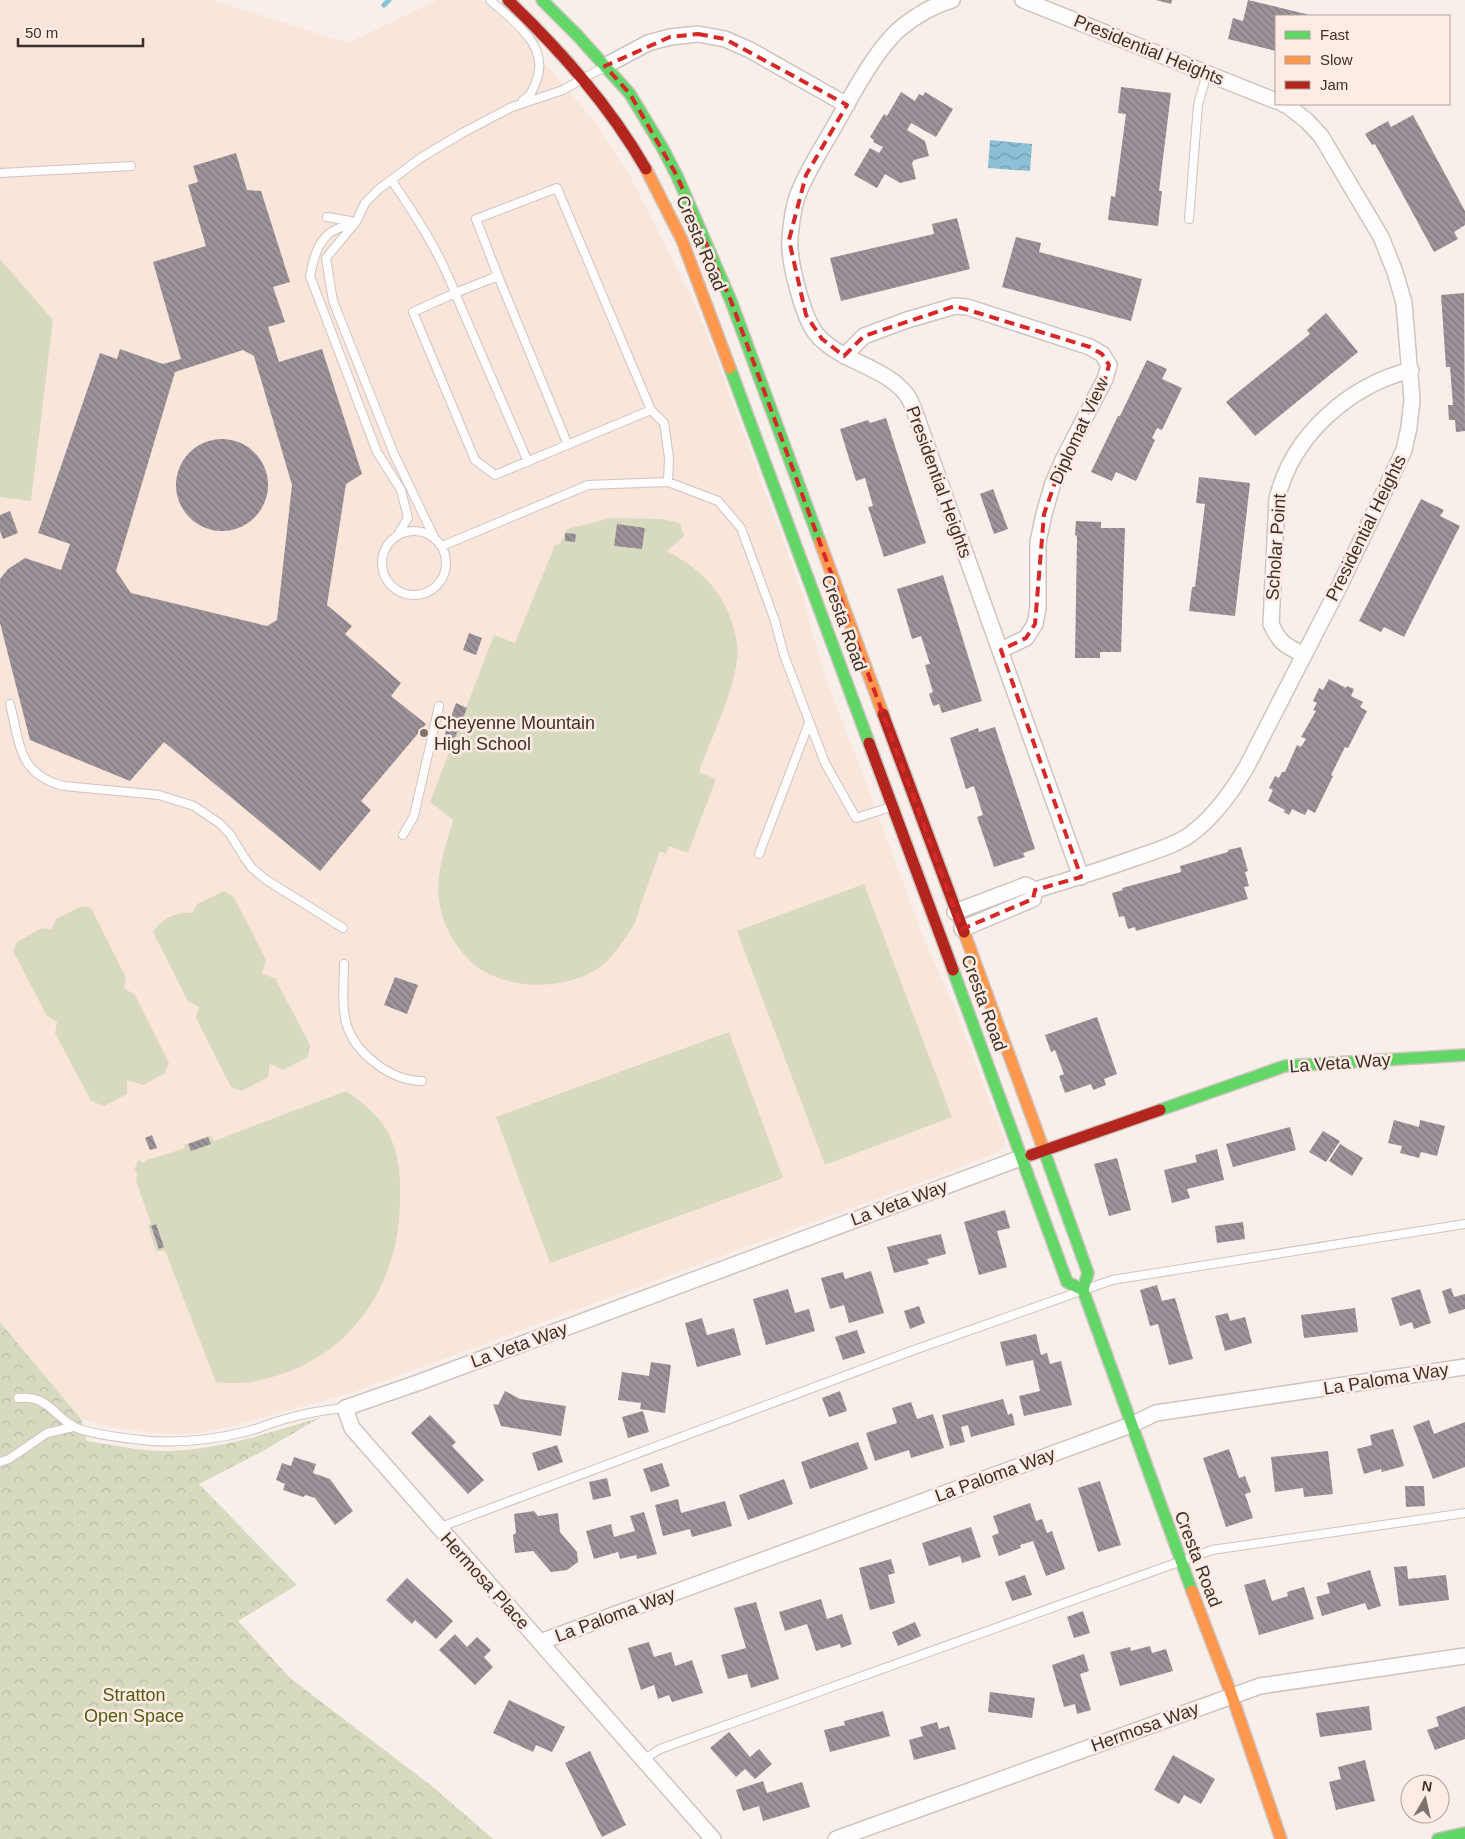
<svg xmlns="http://www.w3.org/2000/svg" width="1465" height="1839" font-family="Helvetica,sans-serif">
  <style>
    .built { fill: #fae5db }
    .grass { fill: #d8dac0 }
    .forest { fill: url(#forest-crowns) }
    .water { fill: url(#water-waves) }
    .lines { fill: none; stroke-linecap: round; stroke-linejoin: round }
    .stream { stroke: #8cc0d6; stroke-width: 5 }
    .building { fill: url(#building-back-hatch); fill-rule: evenodd }
    .lane-casing { stroke: #cec4c0; stroke-width: 10 }
    .street-casing { stroke: #cec4c0; stroke-width: 18 }
    .fast-casing { stroke: #cec4c0; stroke-width: 14 }
    .slow-casing { stroke: #cec4c0; stroke-width: 14 }
    .jam-casing { stroke: #cec4c0; stroke-width: 14 }
    .lane { stroke: #fefcfc; stroke-width: 8 }
    .street { stroke: #fefcfc; stroke-width: 15 }
    .fast { stroke: #63d668; stroke-width: 11 }
    .slow { stroke: #ff974d; stroke-width: 11 }
    .jam { stroke: #b3261e; stroke-width: 11 }
    .marked { fill: none; stroke: #d62828; stroke-width: 4; stroke-dasharray: 10 6; stroke-linejoin: round }
    .poi-dot { fill: #7d726d; stroke: #feece4; stroke-width: 2 }
    .labels { text-anchor: middle; dominant-baseline: central; stroke-width: 5; stroke-linejoin: round; paint-order: stroke }
    .street-label { font-size: 18px; fill: #3b302a; stroke: #feece4 }
    .poi-label { font-size: 18px; fill: #3b302a; stroke: #feece4; text-anchor: start }
    .park-label { font-size: 18px; fill: #515d12; stroke: #feece4 }
  </style>
  <defs>
    <pattern id="forest-crowns" width="20" height="18" patternUnits="userSpaceOnUse" patternTransform="scale(1.25)"><rect width="20" height="18" fill="#d8dac0"/><path d="M2 6a3 3 0 1 1 6 0M12 15a3 3 0 1 1 6 0" fill="none" stroke="#babba5"/></pattern>
    <pattern id="water-waves" width="16" height="10" patternUnits="userSpaceOnUse" patternTransform="scale(1.25)"><rect width="16" height="10" fill="#8cc0d6"/><path d="M0 5q4-4 8 0t8 0" fill="none" stroke="#749cae"/></pattern>
    <pattern id="building-back-hatch" width="6" height="6" patternUnits="userSpaceOnUse" patternTransform="scale(1.25)"><rect width="6" height="6" fill="#9d939a"/><path d="M-1 5l2 2M0 0l6 6M5-1l2 2" fill="none" stroke="#81787e"/></pattern>
  </defs>
  <rect width="100%" height="100%" fill="#f8eeea"/>
  <!-- built -->
  <path class="built" d="M0 0H212L348 43 438 0H482L526 41 595 122 630 176 692 298 714 352 803 595 812 632 826 679 868 788 925 942 956 1011 1005 1142 1004 1146 1000 1151 954 1170 351 1393 232 1426 198 1433 167 1434 128 1430 111 1427 81 1419 0 1322Z"/>
  <!-- grass -->
  <path class="grass" d="M0 259 53 320 31 501 0 497Z
    M611 518 662 519 680 523 684 536 667 551C699 568 723 590 733 626 736 636 739 649 737 660 733 694 711 739 699 772L716 779 688 853 669 846 666 854 660 851C654 868 648 885 642 901 639 909 637 919 633 926 627 937 618 948 611 957 582 990 519 992 483 971 462 958 444 930 440 906 434 877 445 848 453 820L430 802 494 635 515 643 555 545 560 544 567 529Z
    M864 884 952 1117 825 1165 737 931Z
    M224 891 234 897 266 960 262 974 275 978 310 1045 308 1057 283 1070 270 1064 268 1077 242 1091 231 1087 196 1018 199 1007 188 1001 153 932C160 919 178 911 192 913L197 904Z
    M82 906 91 908 126 978 124 988 135 995 169 1063 164 1074 143 1085 127 1080V1094L104 1106 91 1101 55 1033 57 1022 47 1016 13 951 17 942 42 928 51 930 56 919Z
    M729 1032 783 1178 550 1263 496 1117Z
    M346 1091C392 1121 402 1150 400 1203 399 1282 354 1353 276 1376 265 1379 251 1383 239 1383 232 1383 224 1383 216 1382L165 1251H156L148 1225 151 1223 136 1181 137 1172 134 1170 138 1160 144 1163 147 1160 185 1148 184 1145 211 1135 214 1141Z"/>
  <!-- forest -->
  <path class="forest" d="M0 1322 81 1419 87 1441C115 1445 142 1452 171 1451 223 1449 272 1432 321 1417L263 1451 199 1484 297 1585 238 1621 290 1678 433 1787 493 1839H0Z"/>
  <!-- water -->
  <path class="water" d="M990 140 1032 144 1030 171 988 168Z"/>
  <g class="lines">
    <!-- stream -->
    <path class="stream" d="M384 5 389 0"/>
  </g>
  <!-- building -->
  <path class="building" d="M1156 0H1172L1171 4Z
    M1248 0 1314 16H1276V51L1228 39 1233 18 1243 21Z
    M1121 87 1171 93 1159 191H1162L1158 226 1108 220 1111 196 1115 197 1126 114 1118 113Z
    M901 92 915 101 919 94 923 96 925 92 953 109 936 137 911 123 907 130 925 141 929 156 914 160 912 163 916 179 900 183 885 174 877 188 854 175 870 148 879 153 883 147 873 142 874 140 870 137 884 114 887 116Z
    M1413 115 1465 211V225L1454 232 1458 239 1434 252 1375 144 1372 145 1365 134 1388 121 1391 127Z
    M236 153 247 190 261 191 290 282 273 287 285 322 268 327 279 362 322 349 362 474 346 484 327 605 352 626 345 634 401 683 391 696 426 724 361 801 371 810 320 871 164 742 130 781 30 740 0 623V579L8 569 25 558 61 570 70 544 38 533 100 353 117 359 120 349 163 364 181 359 153 262 206 246 188 185 198 182 193 166ZM243 350 254 356 292 485 277 620 267 626 131 593 116 571 175 372Z
    M957 218 970 269 841 301 830 258 934 234 932 224Z
    M1016 237 1041 243 1039 252 1142 279 1131 321 1002 287Z
    M1464 293 1465 431 1456 432 1455 420H1449L1448 405H1453L1450 367H1446L1441 295Z
    M1326 313 1358 352 1255 436 1226 402 1310 334 1307 330Z
    M1147 360 1167 369 1162 379 1182 388 1162 430 1157 428 1152 438 1155 440 1136 481 1116 472 1112 481 1091 472 1118 416H1120Z
    M886 418 926 543 884 557 868 507 873 506 865 478 856 481 840 429 868 420 870 423Z
    M176 485a46 46 0 1 1 92 0a46 46 0 1 1-92 0Z
    M1199 477 1250 483 1235 616 1189 611 1192 587H1195L1205 504 1196 503Z
    M993 489 1008 529 994 534 980 494Z
    M1421 499 1444 510 1440 516 1460 526 1404 637 1384 627 1381 632 1359 621Z
    M10 511 18 533 3 539 0 531V515Z
    M1076 521 1101 522V528H1125L1121 652H1100V658H1075L1077 536 1075 535Z
    M617 524 645 528 642 549 614 546Z
    M565 533 576 534 575 542 565 541Z
    M943 575 982 701 942 713 939 704 933 706 929 694 933 692 925 665 930 664 921 636 912 639 897 589Z
    M469 633 482 638 476 655 463 650Z
    M1329 679 1346 688 1347 686 1354 689 1351 696 1363 702 1360 707 1367 711 1348 748 1345 747 1331 775 1333 776 1315 813 1308 809 1305 815 1292 809 1289 815 1284 812 1285 810 1268 801 1273 790 1269 788 1275 776 1279 778 1282 772H1285L1297 745 1301 747 1306 739 1301 737 1316 711 1313 710 1317 703 1313 701 1319 688 1323 690Z
    M456 703 467 708 454 740 444 736Z
    M995 727 1035 849 1023 853 1025 857 994 867 977 817 983 815 974 786 966 789 950 738 978 728 979 732Z
    M1241 847 1248 871 1245 872 1249 886 1244 887 1248 899 1136 931 1135 927 1128 929 1124 916 1119 917 1112 893 1123 890 1122 888 1181 872 1180 866 1228 852V850Z
    M395 977 418 985 407 1014 384 1005Z
    M1097 1017 1117 1074 1104 1079 1106 1085 1093 1090 1091 1084 1065 1093 1059 1076 1064 1074 1055 1050 1051 1052 1045 1035Z
    M1394 1120 1419 1127 1420 1120 1445 1126 1437 1156 1421 1152 1419 1158 1400 1153 1402 1146 1388 1143Z
    M1290 1127 1296 1150 1233 1167 1226 1144Z
    M1323 1131 1340 1141 1326 1162 1309 1152Z
    M152 1135 157 1148 150 1150 145 1138Z
    M208 1137 211 1144 191 1151 188 1144Z
    M1340 1144 1363 1158 1352 1176 1329 1161Z
    M1217 1149 1224 1180 1187 1189 1190 1198 1172 1203 1164 1170 1197 1162 1195 1155Z
    M1117 1158 1131 1210 1109 1216 1094 1164Z
    M1005 1210 1010 1228 997 1231 1007 1267 979 1275 964 1222Z
    M1243 1222 1245 1239 1217 1243 1215 1226Z
    M156 1224 164 1247 159 1249 151 1226Z
    M941 1234 946 1254 927 1259 929 1264 894 1273 887 1247Z
    M871 1271 884 1313 849 1323 844 1305 830 1309 821 1278 843 1272 845 1279Z
    M1157 1285 1162 1301 1175 1298 1193 1359 1169 1365 1158 1324 1150 1326 1140 1290Z
    M1451 1288 1454 1297 1465 1294V1309L1449 1314 1442 1291Z
    M788 1289 795 1313 809 1309 815 1331 766 1345 753 1299Z
    M1420 1289 1431 1323 1414 1329 1412 1322 1400 1326 1391 1298Z
    M919 1306 925 1323 910 1329 904 1311Z
    M1355 1308 1358 1332 1304 1338 1301 1315Z
    M1228 1313 1230 1321 1245 1317 1252 1343 1225 1351 1215 1316Z
    M702 1318 707 1335 734 1328 741 1355 697 1367 685 1323Z
    M857 1330 865 1353 843 1360 835 1337Z
    M1036 1334 1041 1355 1047 1353 1050 1364 1061 1361 1072 1405 1024 1416 1019 1396 1040 1391 1033 1360 1006 1366 1000 1342Z
    M651 1362 671 1365 665 1413 640 1409 641 1403 618 1400 622 1372 649 1376Z
    M505 1391 520 1399 566 1406 561 1436 501 1426 493 1404 498 1405Z
    M840 1391 847 1411 829 1417 822 1398Z
    M1003 1399 1008 1415 1012 1413 1015 1425 971 1437 968 1425 961 1427 965 1442 950 1446 942 1415Z
    M911 1402 917 1419 933 1414 944 1448 911 1458 909 1450 875 1461 866 1433 897 1423 892 1408Z
    M643 1411 649 1432 628 1438 622 1417Z
    M430 1415 456 1442 452 1446 484 1480 468 1494 411 1433Z
    M1429 1420 1434 1434 1465 1422V1467L1433 1479 1413 1426Z
    M1393 1429 1404 1466 1382 1472 1381 1469 1364 1474 1357 1449 1372 1445 1370 1435Z
    M858 1442 868 1469 810 1489 801 1462Z
    M557 1445 563 1462 538 1471 532 1453Z
    M1229 1449 1239 1478 1245 1476 1251 1492 1245 1494 1253 1518 1226 1527 1203 1458Z
    M1328 1451 1333 1494 1304 1497 1303 1488 1275 1492 1271 1457Z
    M294 1457 316 1464 313 1473 330 1479 353 1511 335 1525 315 1498 306 1495 303 1497 283 1490 285 1484 276 1480 282 1463 291 1466Z
    M662 1463 670 1486 651 1492 643 1469Z
    M607 1478 611 1496 593 1500 589 1482Z
    M784 1479 793 1504 748 1520 739 1495Z
    M1100 1481 1121 1545 1098 1552 1078 1488Z
    M1405 1486H1424L1425 1506 1406 1507Z
    M678 1499 681 1513 725 1501 732 1526 692 1537 690 1529 663 1536 655 1505Z
    M1030 1503 1036 1521 1042 1519 1047 1533 1052 1531 1065 1569 1046 1576 1033 1541 1020 1545 1021 1548 999 1556 992 1536 999 1533 993 1516Z
    M534 1511 538 1516 558 1513 560 1532 577 1552 578 1562 567 1570 551 1572 533 1551 515 1553 513 1535 516 1533 514 1514Z
    M644 1512 657 1554 637 1559 636 1555 620 1559 618 1552 594 1559 586 1531 611 1524 614 1537 635 1531 630 1516Z
    M971 1527 981 1557 962 1563 960 1556 929 1566 922 1543Z
    M891 1559 895 1573 888 1575 895 1603 870 1610 859 1568Z
    M1407 1566 1408 1579 1446 1575 1449 1600 1399 1606 1394 1567Z
    M1370 1570 1381 1606 1368 1610 1365 1603 1322 1616 1316 1597 1330 1593 1327 1583Z
    M1025 1575 1032 1595 1012 1601 1005 1582Z
    M407 1578 453 1621 436 1639 415 1620 412 1624 386 1600Z
    M1265 1579 1272 1601 1288 1596 1287 1592 1304 1587 1314 1619 1259 1635 1244 1585Z
    M821 1599 827 1619 842 1614 852 1644 841 1648 840 1644 816 1651 807 1624 785 1631 779 1612Z
    M756 1602 779 1679 751 1688 747 1674 728 1679 721 1655 746 1648 734 1608Z
    M1083 1611 1090 1633 1074 1638 1067 1617Z
    M915 1622 921 1636 898 1646 892 1632Z
    M455 1634 467 1647 477 1637 491 1650 484 1657 493 1667 475 1685 439 1650Z
    M649 1642 654 1657 671 1652 675 1666 692 1660 703 1693 672 1702 669 1695 658 1699 654 1685 641 1690 628 1648Z
    M1150 1646 1152 1653 1166 1649 1173 1671 1120 1686 1110 1652 1130 1647 1131 1651Z
    M1084 1654 1089 1671 1080 1674 1091 1710 1077 1714 1075 1704 1064 1707 1052 1665Z
    M990 1692 1035 1698 1032 1718 988 1712Z
    M509 1700 565 1727 552 1752 536 1745 533 1752 493 1733Z
    M1369 1706 1372 1730 1320 1737 1316 1713Z
    M1465 1706V1739L1435 1750 1427 1730 1439 1726 1436 1717Z
    M883 1711 890 1736 830 1752 824 1730 845 1725 844 1721Z
    M937 1722 939 1729 949 1726 956 1749 914 1760 909 1740 923 1736 920 1727Z
    M729 1732 750 1757 759 1749 772 1764 755 1779 745 1769 736 1777 710 1748Z
    M590 1751 626 1825 602 1837 565 1763Z
    M1173 1755 1215 1779 1201 1804 1184 1795 1179 1804 1154 1790Z
    M1365 1760 1375 1801 1336 1810 1329 1782 1341 1779 1338 1767Z
    M763 1781 767 1793 802 1782 810 1807 763 1821 759 1806 743 1811 736 1790Z"/>
  <g class="lines">
    <defs>
      <path id="lane" d="M490 0C513 21 551 46 536 82 532 91 531 96 523 100
        M0 173 131 166
        M392 181C416 216 440 253 455 293L413 312 475 460 495 475 651 410 557 188 476 219 498 276 455 293 528 462
        M327 217 356 222 365 203 379 189 422 157 464 132 512 107 563 90 604 67
        M1189 219 1198 105 1207 73
        M498 276 568 445
        M651 410 664 423 669 458 668 482 718 501 741 528 775 621 784 655 825 763 856 818 891 807
        M382 563a32 32 0 1 1 64 0a32 32 0 1 1-64 0Z
        M397 536 408 518 401 490 377 452 310 276C313 262 317 242 330 233 336 228 348 225 356 222L326 258 333 301 394 454 435 539
        M442 546 588 485 668 482
        M10 704C20 743 18 775 64 786L159 795 194 806 219 823 230 834 244 857 252 868 265 879 343 928
        M403 835 414 816 439 706
        M759 854 809 723
        M344 964C344 984 341 1007 347 1026 357 1055 392 1081 422 1081
        M18 1398C48 1395 52 1414 73 1426 88 1435 133 1439 151 1441 185 1443 217 1439 249 1431 260 1428 271 1423 282 1420 302 1414 323 1410 345 1408
        M0 1462 9 1459 47 1433 73 1427
        M438 1528 914 1350 1112 1280 1465 1224
        M643 1760 660 1749 1212 1550 1465 1513"/>
      <path id="street" d="M952 0C934 5 917 15 902 27 876 48 851 97 834 127 821 150 806 172 797 197 793 210 791 225 790 238 788 260 801 306 811 326 829 360 883 364 906 394 909 397 911 403 913 407L1081 877
        M1023 0 1276 101
        M605 66 648 43 670 37 698 34 725 39 750 50 847 105
        M844 356 864 336 907 320 955 306 967 307 1090 347 1102 354 1109 365 1105 379 1063 460 1053 483 1044 514 1038 542V608L1035 624 1026 638 1001 650
        M1303 654C1285 646 1279 642 1271 624L1277 499C1292 436 1348 386 1411 370
        M955 912 1026 885 1035 890C1070 880 1104 869 1138 857 1155 851 1176 845 1191 834 1215 816 1232 792 1247 766L1340 585 1404 450 1409 427 1412 400 1404 303 1395 272 1381 237 1321 136 1307 121 1288 106 1283 104
        M962 929 1033 899 1035 890
        M540 1642 1131 1425 1156 1413 1465 1367
        M713 1839 352 1428 345 1408 420 1382 1021 1158
        M836 1839 1260 1686 1465 1656"/>
      <path id="fast" d="M542 0 577 35 630 94 662 147 677 176 731 301 820 542
        M730 368 869 743
        M953 970 1067 1282 1083 1290
        M1160 1110 1285 1066 1465 1055
        M1042 1145 1088 1273 1083 1290 1192 1591
        M1438 1839 1465 1833"/>
      <path id="slow" d="M646 169 682 240 730 368
        M820 542 883 714
        M964 932 1042 1145
        M1192 1591 1232 1696 1281 1839"/>
      <path id="jam" d="M508 0C561 51 609 105 646 169
        M883 714 964 932
        M869 743 953 970
        M1031 1155 1160 1110"/>
    </defs>
    <!-- lane casing -->
    <use href="#lane" class="lane-casing"/>
    <!-- street casing -->
    <use href="#street" class="street-casing"/>
    <!-- fast casing -->
    <use href="#fast" class="fast-casing"/>
    <!-- slow casing -->
    <use href="#slow" class="slow-casing"/>
    <!-- jam casing -->
    <use href="#jam" class="jam-casing"/>
    <!-- lane -->
    <use href="#lane" class="lane"/>
    <!-- street -->
    <use href="#street" class="street"/>
    <!-- fast -->
    <use href="#fast" class="fast"/>
    <!-- slow -->
    <use href="#slow" class="slow"/>
    <!-- jam -->
    <use href="#jam" class="jam"/>
  </g>
  <!-- marked area -->
  <path class="marked" d="M698 34 725 39 847 105 806 175 789 240 806 315 822 339 844 356 864 336 955 306 1090 347 1102 354 1109 365 1105 379 1063 460 1044 514 1035 624 1026 638 1001 650 1081 877 1035 890 1033 899 962 929 731 301 677 176 630 94 605 66 670 37Z"/>
  <!-- markers -->
  <circle class="poi-dot" cx="424" cy="733" r="5"/>
  <g class="labels">
    <!-- street labels -->
    <g class="street-label">
      <text transform="translate(1149 50) rotate(22)">Presidential Heights</text>
      <text transform="translate(701 243) rotate(67)">Cresta Road</text>
      <text transform="translate(1079 431) rotate(-65)">Diplomat View</text>
      <text transform="translate(939 482) rotate(70)">Presidential Heights</text>
      <text transform="translate(1366 528) rotate(-64)">Presidential Heights</text>
      <text transform="translate(1276 547) rotate(-86)">Scholar Point</text>
      <text transform="translate(844 623) rotate(70)">Cresta Road</text>
      <text transform="translate(984 1003) rotate(70)">Cresta Road</text>
      <text transform="translate(1340 1063) rotate(-4)">La Veta Way</text>
      <text transform="translate(899 1203) rotate(-20)">La Veta Way</text>
      <text transform="translate(519 1345) rotate(-20)">La Veta Way</text>
      <text transform="translate(1386 1379) rotate(-9)">La Paloma Way</text>
      <text transform="translate(995 1475) rotate(-20)">La Paloma Way</text>
      <text transform="translate(1198 1559) rotate(69)">Cresta Road</text>
      <text transform="translate(485 1581) rotate(48)">Hermosa Place</text>
      <text transform="translate(615 1615) rotate(-20)">La Paloma Way</text>
      <text transform="translate(1145 1727) rotate(-20)">Hermosa Way</text>
    </g>
    <!-- poi labels -->
    <g class="poi-label">
      <text x="434" y="723">Cheyenne Mountain<tspan x="434" dy="21">High School</tspan></text>
    </g>
    <!-- park labels -->
    <g class="park-label">
      <text x="134" y="1695">Stratton<tspan x="134" dy="21">Open Space</tspan></text>
    </g>
  </g>
  <!-- legend -->
  <rect x="1275" y="15" width="175" height="90" fill="#feece4" stroke="#b0a19a"/>
  <rect x="1285" y="31" width="25" height="8" fill="#63d668" stroke="#b0a19a"/>
  <text x="1320" y="40" font-size="15" fill="#3b302a">Fast</text>
  <rect x="1285" y="56" width="25" height="8" fill="#ff974d" stroke="#b0a19a"/>
  <text x="1320" y="65" font-size="15" fill="#3b302a">Slow</text>
  <rect x="1285" y="81" width="25" height="8" fill="#b3261e" stroke="#b0a19a"/>
  <text x="1320" y="90" font-size="15" fill="#3b302a">Jam</text>
  <!-- north arrow -->
  <g transform="translate(1425 1799) rotate(9)"><circle r="24" fill="#feece4" stroke="#b0a19a"/>
  <path d="M0-4L9 19L0 12L-9 19Z" fill="#7d726d"/>
  <text y="-8" font-size="14" font-weight="bold" text-anchor="middle" fill="#3b302a">N</text>
  </g>
  <!-- scale -->
  <path d="M18 38v8h125v-8" fill="none" stroke="#3b302a" stroke-width="2.5"/>
  <text x="25" y="38" font-size="15" fill="#3b302a" stroke="#feece4" stroke-width="4" paint-order="stroke">50 m</text>
</svg>
